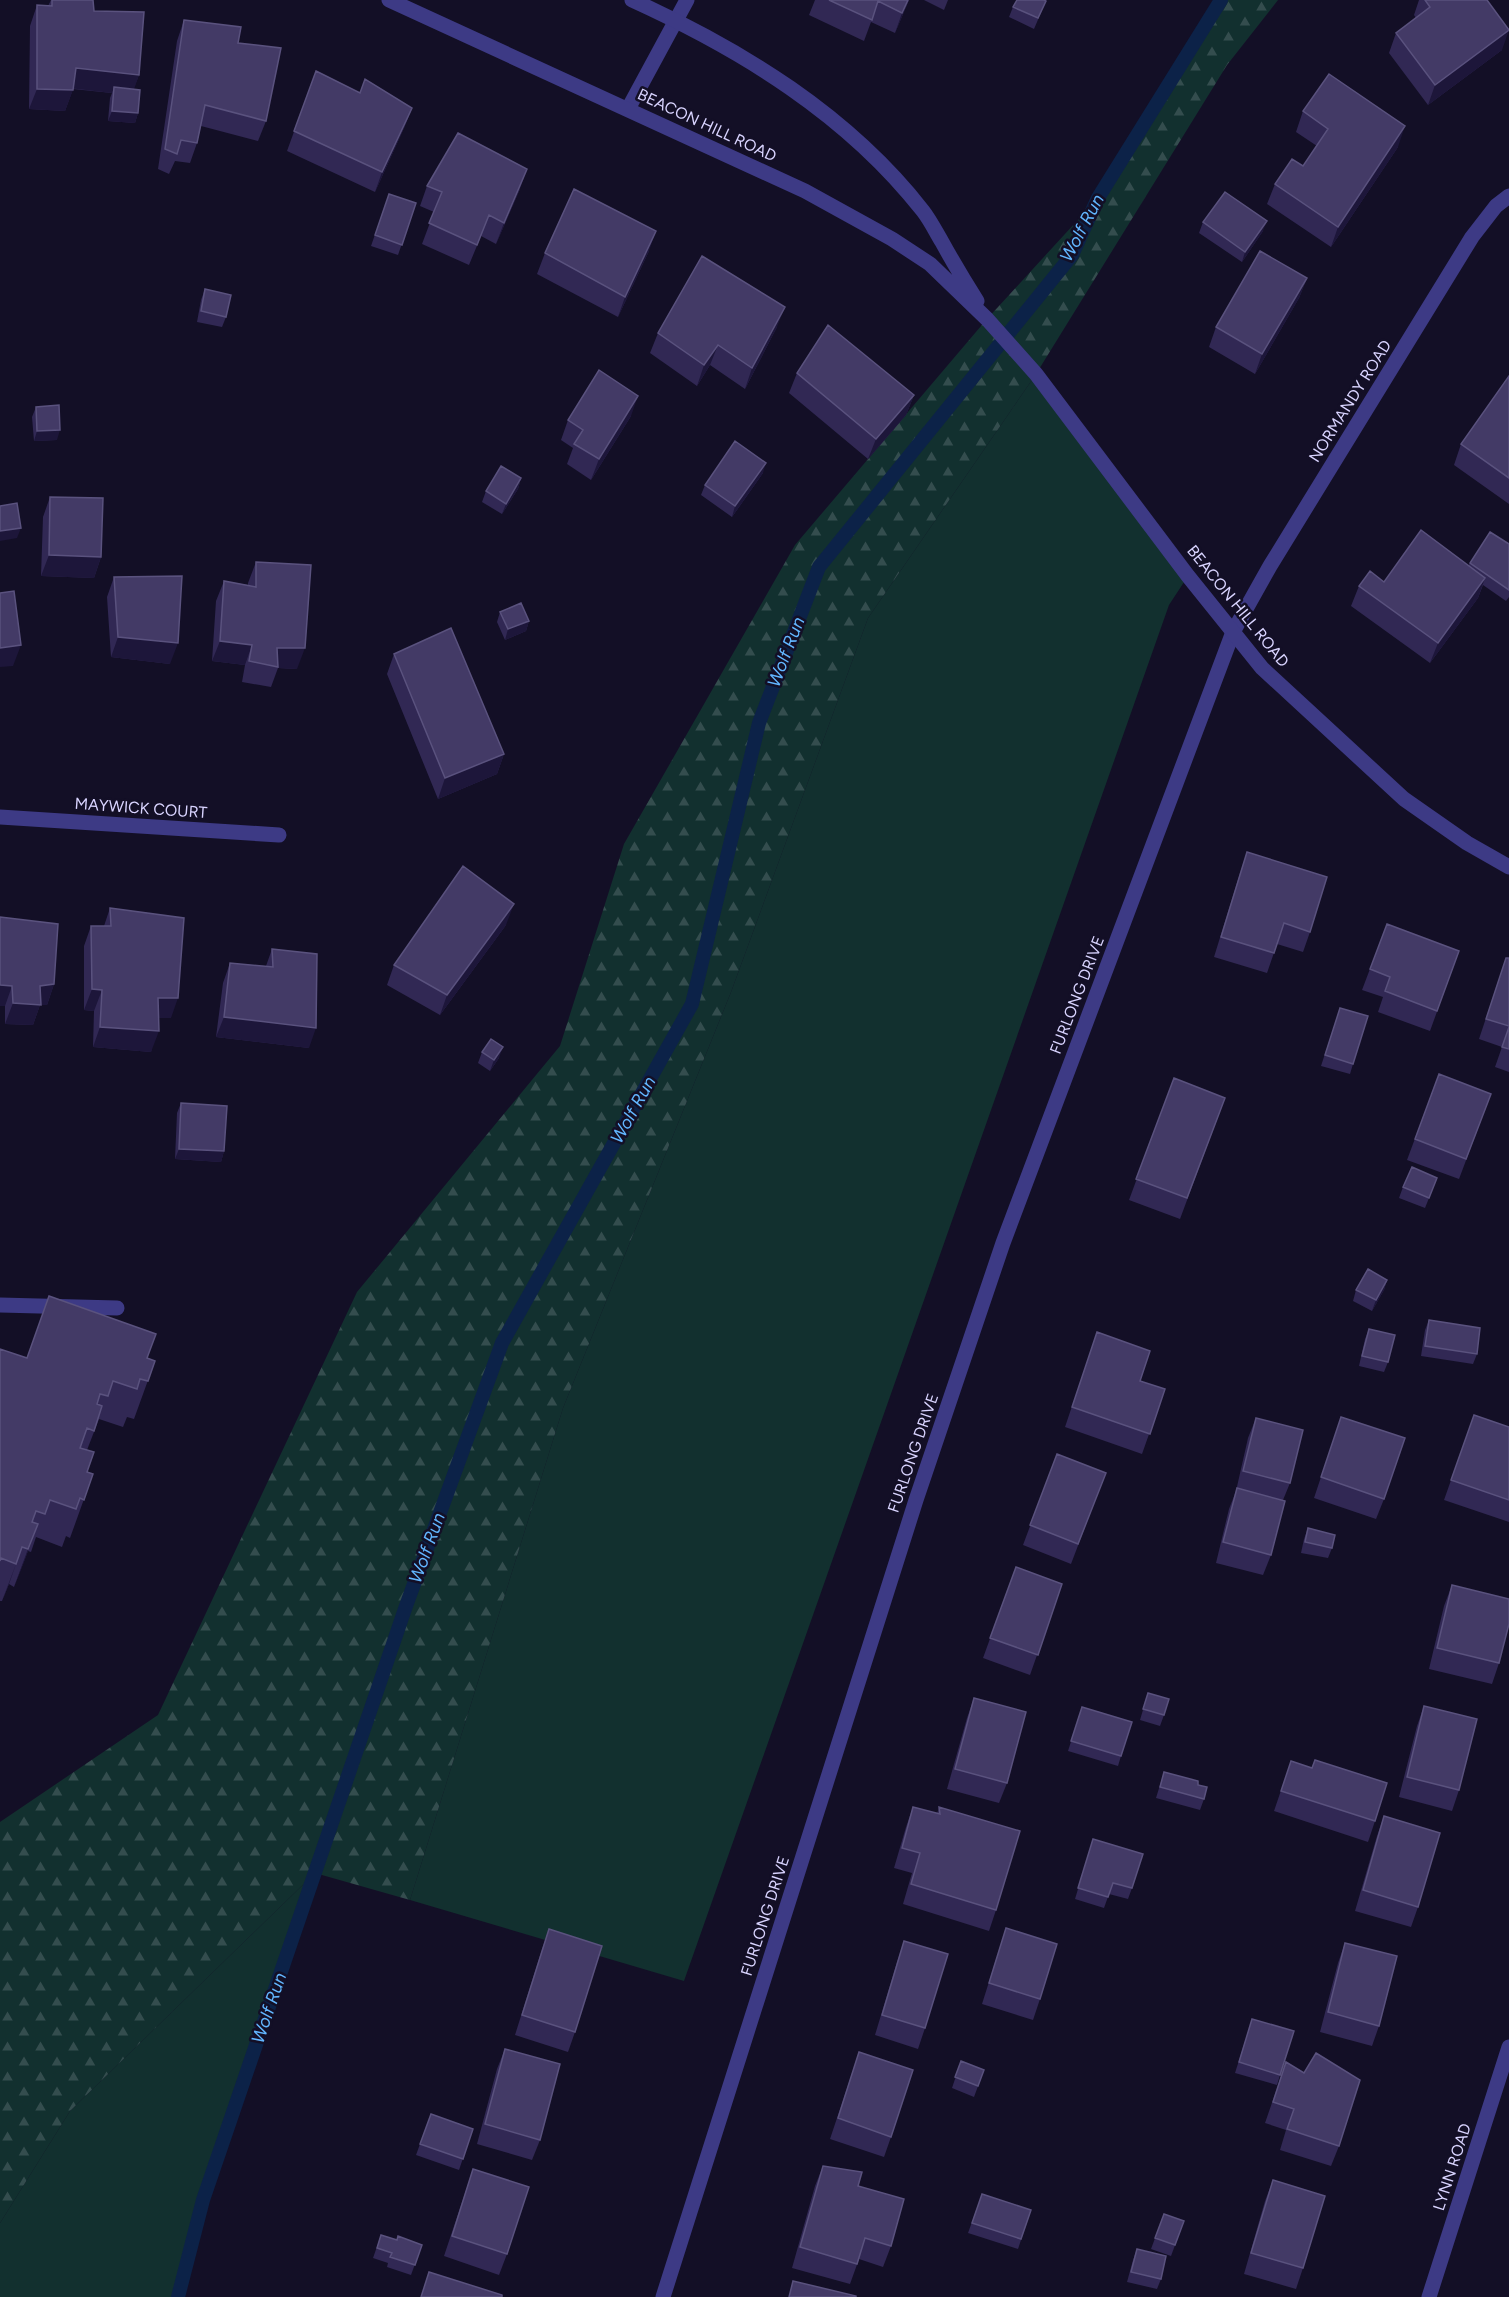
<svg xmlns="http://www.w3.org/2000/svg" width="1509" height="2297" font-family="Figtree,sans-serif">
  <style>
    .green { fill: #12302f }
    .forest { fill: url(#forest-firs) }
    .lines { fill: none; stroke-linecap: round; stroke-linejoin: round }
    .stream { stroke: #0c2248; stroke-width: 14 }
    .minor { stroke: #3d3a85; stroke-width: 15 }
    .tertiary { stroke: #3d3a85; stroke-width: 15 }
    .wall { fill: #312854 }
    .shaded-wall { fill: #1d163a }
    .building { fill: #433a66; stroke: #5a527e; stroke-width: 1.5 }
    .labels { text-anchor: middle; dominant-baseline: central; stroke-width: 5; stroke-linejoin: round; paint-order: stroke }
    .street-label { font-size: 16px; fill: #d9d4ff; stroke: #130f26 }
    .water-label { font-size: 18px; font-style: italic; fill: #62b6ff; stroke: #130f26 }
  </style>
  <defs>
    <pattern id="forest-firs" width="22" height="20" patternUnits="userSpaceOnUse" patternTransform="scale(1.5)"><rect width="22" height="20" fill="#12302f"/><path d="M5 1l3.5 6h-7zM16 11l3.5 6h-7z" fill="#344d4e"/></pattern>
  </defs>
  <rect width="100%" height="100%" fill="#130f26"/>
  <!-- green -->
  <path class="green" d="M1036 374 1188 576 1169 605 684 1981 410 1900 563 1408 731 992 868 618Z
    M315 1873 203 2200 176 2297H0V2223L70 2111Z"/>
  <!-- forest -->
  <path class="forest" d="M1221 0H1278L1227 65 1036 374 868 618 731 992 563 1408 410 1900 315 1873 70 2111 0 2223V1822L158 1715 357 1292 560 1046 624 844 795 545 987 319 1098 198Z"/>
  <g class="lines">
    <!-- stream -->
    <path class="stream" d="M178 2297 203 2200 406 1606 502 1343 692 1004 759 723 819 567 1072 255 1098 198 1221 0"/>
    <!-- minor -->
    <path class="minor" d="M628 109 687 0
      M0 817 279 835
      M0 1305 117 1308
      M663 2297 916 1500 1003 1243 1233 632 1270 566 1472 237 1496 206 1509 196
      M1429 2297 1509 2047"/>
    <!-- tertiary -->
    <path class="tertiary" d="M389 0 805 191 892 239 930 264 987 319 1036 374 1188 576 1262 668 1404 799 1467 843 1509 867
      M632 0C742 50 848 115 923 211 930 220 936 232 942 242 953 262 965 282 977 301"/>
  </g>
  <!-- wall -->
  <path class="wall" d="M51 0H91L94 11 139 75 133 90 138 113 135 123 108 121 110 98 112 93 73 89 65 111 29 109 30 26 37 5 48 6Z
    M815 0H909L895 33 871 22 864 41 809 15Z
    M924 0H948L944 10Z
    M1419 0H1487L1502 50 1428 105 1389 53 1396 33 1416 18 1414 15Z
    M1046 1 1034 29 1009 17 1013 7Z
    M184 20 238 43 266 121 258 141 201 126 197 143 190 163 175 161 169 174 158 169 177 41Z
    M316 71 360 93 412 108 404 128 375 192 287 151Z
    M1303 111 1398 147 1331 247 1267 204 1275 184 1303 166 1317 146 1296 132Z
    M427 186 520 189 496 244 481 236 469 265 422 244 434 212 420 206Z
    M389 194 416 203 398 255 371 246Z
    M1203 222 1263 231 1242 262 1199 233Z
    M649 251 618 317 537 274 545 253Z
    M1307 278 1299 298 1255 374 1209 347 1216 327Z
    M205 289 226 317 222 327 197 322 201 300Z
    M777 327 745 389 710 365 697 386 650 353 658 333Z
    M797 373 914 395 906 415 868 459 789 393Z
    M1509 376V504L1454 465 1461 444Z
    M36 407 57 440 34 441 32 417Z
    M631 416 591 480 567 464 573 448 561 440 568 420Z
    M763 473 732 517 701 495 705 485Z
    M521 478 518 489 502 514 482 502 486 491Z
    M50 497 101 557 94 578 41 576 43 517Z
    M1509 544V597L1506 601 1483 585 1478 598 1430 663 1351 606 1359 586 1469 565 1470 563Z
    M256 562 297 669 278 668 271 687 242 682 245 665 212 661 216 601 224 581 248 585V583Z
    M114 577 170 664 111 657 107 597Z
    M500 612 529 621 526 631 505 640 497 622Z
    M394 654 504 754 497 774 438 799 387 674Z
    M1247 852 1310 932 1303 952 1277 944 1267 973 1214 957 1240 873Z
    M110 908 171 1018H158L151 1052 93 1047 94 1011 84 1010V946L91 926H104Z
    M0 917 54 984 47 1005H40L33 1025 5 1024V1006H0Z
    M1387 924 1459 951 1430 1031 1378 1012 1383 997 1362 990Z
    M506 925 440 1015 387 985 394 965Z
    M272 949 309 1048 216 1037 223 983 230 963 266 966Z
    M1506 958H1509V1072L1495 1067 1502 1047 1479 1039Z
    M1340 1008 1353 1064 1350 1074 1321 1066Z
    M482 1052 499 1058 490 1071 478 1063Z
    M1439 1074 1491 1094 1459 1179 1407 1160Z
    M1174 1078 1225 1098 1180 1219 1129 1200Z
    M181 1103 224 1151 221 1162 175 1159 177 1113Z
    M1437 1178 1425 1208 1399 1198 1403 1187Z
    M1387 1280 1384 1290 1372 1311 1353 1301 1356 1290Z
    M1429 1320 1477 1354 1473 1364 1421 1356 1425 1330Z
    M1369 1329 1388 1362 1384 1372 1359 1366 1365 1339Z
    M1097 1332 1140 1381 1165 1389 1142 1454 1065 1427Z
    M0 1349 27 1358H147L155 1361 134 1419 127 1417 123 1427 99 1419 87 1450V1472L93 1474 70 1538 66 1536 62 1547 36 1537 31 1552 28 1551 14 1587 9 1584 2 1601H0Z
    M1474 1415 1509 1427V1522L1444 1500Z
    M1341 1417 1384 1499 1376 1519 1314 1498Z
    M1256 1418 1290 1483 1283 1500 1271 1555 1263 1575 1216 1563 1229 1509 1236 1491 1248 1438Z
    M1057 1454 1098 1493 1071 1564 1023 1545Z
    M1308 1528 1332 1548 1328 1558 1301 1553 1304 1539Z
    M1016 1567 1062 1584 1030 1675 983 1658Z
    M1452 1585 1499 1663 1492 1684 1429 1669 1444 1606Z
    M1148 1693 1164 1715 1160 1726 1140 1720Z
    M974 1698 1007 1783 999 1803 947 1789 967 1718Z
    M1424 1706 1459 1790 1452 1811 1399 1797 1417 1726Z
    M1082 1707 1121 1756 1118 1766 1068 1751Z
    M1291 1761 1375 1821 1368 1842 1274 1811Z
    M1164 1772 1198 1785 1204 1799 1200 1810 1156 1798Z
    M913 1807 937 1814 939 1807 996 1910 989 1931 903 1904 912 1873 894 1868 906 1827Z
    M1384 1816 1418 1907 1411 1927 1355 1911 1377 1836Z
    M1093 1839 1132 1888 1128 1899 1109 1894 1104 1908 1075 1899Z
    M1006 1928 1040 1999 1033 2020 982 2004Z
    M549 1929 575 2032 568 2052 515 2035 542 1949Z
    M904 1941 925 2028 918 2049 875 2035 897 1962Z
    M1345 1943 1379 2026 1372 2046 1320 2032 1338 1963Z
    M1252 2019 1280 2075 1277 2085 1235 2073Z
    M505 2049 540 2140 532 2160 477 2144 497 2069Z
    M859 2052 891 2137 884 2157 830 2139Z
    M961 2061 984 2070 974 2097 952 2088Z
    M1286 2062 1339 2146 1331 2166 1280 2150 1286 2130 1265 2123Z
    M431 2114 473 2129 459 2170 416 2155Z
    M823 2166 858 2186 891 2246 883 2267 859 2259 850 2284 792 2268 815 2186Z
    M473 2169 507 2254 499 2275 444 2256Z
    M1273 2180 1303 2268 1296 2289 1244 2274 1265 2201Z
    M982 2194 1031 2210 1018 2249 968 2233Z
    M1164 2214 1184 2221 1171 2256 1151 2249Z
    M381 2235 397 2240 422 2245 411 2275 387 2267 388 2263 373 2258Z
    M1137 2249 1161 2279 1157 2289 1127 2282 1133 2260Z"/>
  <!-- shaded-wall -->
  <path class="shaded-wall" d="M908 0H909L895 33 902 13Z
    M1509 30 1502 50 1428 105 1435 85Z
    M76 68 139 75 132 95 114 87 112 93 69 88Z
    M37 89 73 90 65 111 29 109Z
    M412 108 404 128 375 192 382 172Z
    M112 111 138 113 135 123 108 121Z
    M1405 126 1398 147 1331 247 1338 227Z
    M527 169 520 189 496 244 504 223Z
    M1267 221 1263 231 1242 262 1245 252Z
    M656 231 649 251 618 317 625 297Z
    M1307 278 1299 298 1255 374 1262 354Z
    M785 307 777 327 745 389 752 368Z
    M718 345 710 365 697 386 704 365Z
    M914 395 906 415 868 459 876 439Z
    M638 396 631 416 591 480 599 459Z
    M60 430 57 440 34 441 37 431Z
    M766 463 763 473 732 517 735 506Z
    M521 478 518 489 502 514 506 504Z
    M21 528 17 538 0 541V531Z
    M49 555 101 557 94 578 41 576Z
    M1485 578 1478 598 1430 663 1438 643Z
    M529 621 526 631 505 640 508 629Z
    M118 637 178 643 170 664 111 657Z
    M220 641 252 645 245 665 212 661Z
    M21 645 13 666 0 667V648Z
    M277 648H305L297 669 278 668Z
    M504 754 497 774 438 799 445 778Z
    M514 904 506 925 440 1015 447 995Z
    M54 984 47 1005H40L33 1025 5 1024 13 1003 40 986Z
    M0 985 12 986 5 1006H0Z
    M92 989 102 990 94 1011 84 1010Z
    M158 998H178L171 1018H151Z
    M224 1017 316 1028 309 1048 216 1037Z
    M100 1027 159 1031 151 1052 93 1047Z
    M503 1047 499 1058 490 1071 494 1060Z
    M179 1149 224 1151 221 1162 175 1159Z
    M1387 1280 1384 1290 1372 1311 1376 1300Z
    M38 1524 24 1562 14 1587 28 1549Z
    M22 1547 9 1584 2 1601 16 1564Z"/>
  <!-- building -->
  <path class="building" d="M52 0H93L94 11 144 12 139 75 76 68 73 90 37 89V5L52 6Z
    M829 0H908L902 13 878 1 872 20Z
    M1017 0H1044L1046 1 1038 18 1013 7Z
    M1425 0H1487L1509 30 1435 85 1396 33 1430 7Z
    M184 20 241 27 238 43 281 48 266 121 205 105 197 143 181 140 177 154 165 149Z
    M316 71 360 93 365 79 412 108 382 172 294 131Z
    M1329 74 1405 126 1338 227 1275 184 1292 159 1303 166 1328 129 1303 111Z
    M114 87 140 90 138 113 112 111Z
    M458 133 527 169 504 223 489 215 477 245 429 223 442 192 427 186Z
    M574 189 656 231 625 297 545 253Z
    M1225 192 1267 221 1245 252 1203 222Z
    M389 194 416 203 402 245 375 235Z
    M1260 251 1307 278 1262 354 1216 327Z
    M702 256 785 307 752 368 718 345 704 365 658 333Z
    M205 289 231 295 226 317 201 311Z
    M828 325 914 395 876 439 797 373Z
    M599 370 638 396 599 459 574 444 583 430 568 420Z
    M1509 376V478L1461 444Z
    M59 405 60 430 37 431 36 407Z
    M735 441 766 463 735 506 705 485Z
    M501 466 521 478 506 504 486 491Z
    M50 497 103 498 101 557 49 555Z
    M17 503 21 528 0 531V506Z
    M1421 530 1485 578 1438 643 1359 586 1370 571 1384 582Z
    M1490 532 1509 544V590L1470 563Z
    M256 562 311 565 305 648H277L278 667 249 661 252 645 220 641 224 581 256 587Z
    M182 576 178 643 118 637 114 577Z
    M14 591 21 645 0 648V593Z
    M521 603 529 621 508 629 500 612Z
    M451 628 504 754 445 778 394 654Z
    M1247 852 1327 877 1310 932 1284 923 1274 953 1221 937Z
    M463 866 514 904 447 995 394 965Z
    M110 908 184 918 178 998H158L159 1031 100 1027 102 990 92 989 91 926H111Z
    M0 917 58 924 54 984 40 986 41 1005 13 1003 12 986 0 985Z
    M1387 924 1459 951 1437 1011 1385 991 1390 977 1370 969Z
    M272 949 317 954 316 1028 224 1017 230 963 273 967Z
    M1506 958H1509V1026L1486 1019Z
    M1340 1008 1368 1016 1353 1064 1325 1055Z
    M1509 1027V1049L1502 1047Z
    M491 1039 503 1047 494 1060 482 1052Z
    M1439 1074 1491 1094 1466 1159 1415 1139Z
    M1174 1078 1225 1098 1187 1198 1136 1179Z
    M181 1103 227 1106 224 1151 179 1149Z
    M1412 1167 1437 1178 1429 1198 1403 1187Z
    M1368 1269 1387 1280 1376 1300 1356 1290Z
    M49 1296 156 1334 147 1358 155 1361 148 1381 140 1379 137 1389 113 1381 108 1396 100 1394 97 1404 102 1406 94 1431 87 1428 80 1448 94 1452 87 1472 93 1474 84 1500 80 1498 76 1509 50 1500 45 1514 36 1511 32 1522 38 1524 28 1549 22 1547 16 1564 1 1558 0 1561V1349L27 1358Z
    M1429 1320 1480 1328 1477 1354 1425 1346Z
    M1369 1329 1395 1335 1388 1362 1362 1356Z
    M1097 1332 1150 1351 1140 1381 1165 1389 1150 1434 1072 1407Z
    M1474 1415 1509 1427V1500L1451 1480Z
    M1341 1417 1405 1438 1384 1499 1321 1477Z
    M1256 1418 1303 1430 1290 1483 1243 1471Z
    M1057 1454 1106 1473 1078 1544 1030 1525Z
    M1237 1488 1285 1501 1271 1555 1223 1542Z
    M1308 1528 1335 1535 1332 1548 1305 1542Z
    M1016 1567 1062 1584 1038 1655 990 1638Z
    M1452 1585 1509 1599V1624L1499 1663 1437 1648Z
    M1148 1693 1169 1699 1164 1715 1143 1709Z
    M974 1698 1026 1712 1007 1783 955 1769Z
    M1424 1706 1477 1719 1459 1790 1407 1777Z
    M1082 1707 1132 1722 1121 1756 1071 1741Z
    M1315 1760 1387 1783 1375 1821 1281 1791 1291 1761 1312 1768Z
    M1164 1772 1198 1781V1785L1207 1787 1204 1799 1160 1787Z
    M913 1807 940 1814 939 1807 1020 1831 996 1910 911 1884 920 1853 902 1848Z
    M1384 1816 1440 1833 1418 1907 1363 1890Z
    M1093 1839 1143 1854 1132 1888 1113 1883 1108 1897 1078 1888Z
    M1006 1928 1057 1944 1040 1999 989 1983Z
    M549 1929 602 1946 575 2032 522 2015Z
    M904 1941 948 1954 925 2028 882 2015Z
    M1345 1943 1397 1956 1379 2026 1328 2012Z
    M1252 2019 1294 2031 1280 2075 1239 2062Z
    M505 2049 560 2064 540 2140 485 2124Z
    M859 2052 913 2070 891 2137 838 2118Z
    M1316 2053 1360 2080 1339 2146 1287 2129 1294 2109 1273 2102 1286 2062 1304 2073Z
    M961 2061 984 2070 978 2086 955 2077Z
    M431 2114 473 2129 463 2159 420 2144Z
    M823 2166 862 2172 858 2186 904 2199 891 2246 865 2238 857 2264 800 2247Z
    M473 2169 529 2187 507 2254 452 2236Z
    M1273 2180 1325 2196 1303 2268 1251 2253Z
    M982 2194 1031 2210 1021 2239 972 2223Z
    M1164 2214 1184 2221 1175 2245 1155 2238Z
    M381 2235 397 2240 398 2236 422 2245 415 2265 390 2257 392 2253 377 2248Z
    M1137 2249 1166 2256 1161 2279 1131 2272Z
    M429 2272 502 2295V2297H421Z
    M793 2281 856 2296V2297H789Z"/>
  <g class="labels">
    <!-- street labels -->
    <g class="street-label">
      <text transform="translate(707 125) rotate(25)">BEACON HILL ROAD</text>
      <text transform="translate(1350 401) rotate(-58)">NORMANDY ROAD</text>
      <text transform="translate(1238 606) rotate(51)">BEACON HILL ROAD</text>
      <text transform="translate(141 808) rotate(4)">MAYWICK COURT</text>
      <text transform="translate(1077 995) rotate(-69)">FURLONG DRIVE</text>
      <text transform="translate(913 1453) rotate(-71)">FURLONG DRIVE</text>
      <text transform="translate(765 1916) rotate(-72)">FURLONG DRIVE</text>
      <text transform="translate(1452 2167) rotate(-72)">LYNN ROAD</text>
    </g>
    <!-- water labels -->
    <g class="water-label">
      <text transform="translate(1082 228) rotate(-62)">Wolf Run</text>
      <text transform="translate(786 652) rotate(-69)">Wolf Run</text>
      <text transform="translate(633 1110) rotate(-61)">Wolf Run</text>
      <text transform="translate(427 1548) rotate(-70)">Wolf Run</text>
      <text transform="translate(269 2008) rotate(-71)">Wolf Run</text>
    </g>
  </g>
</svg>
